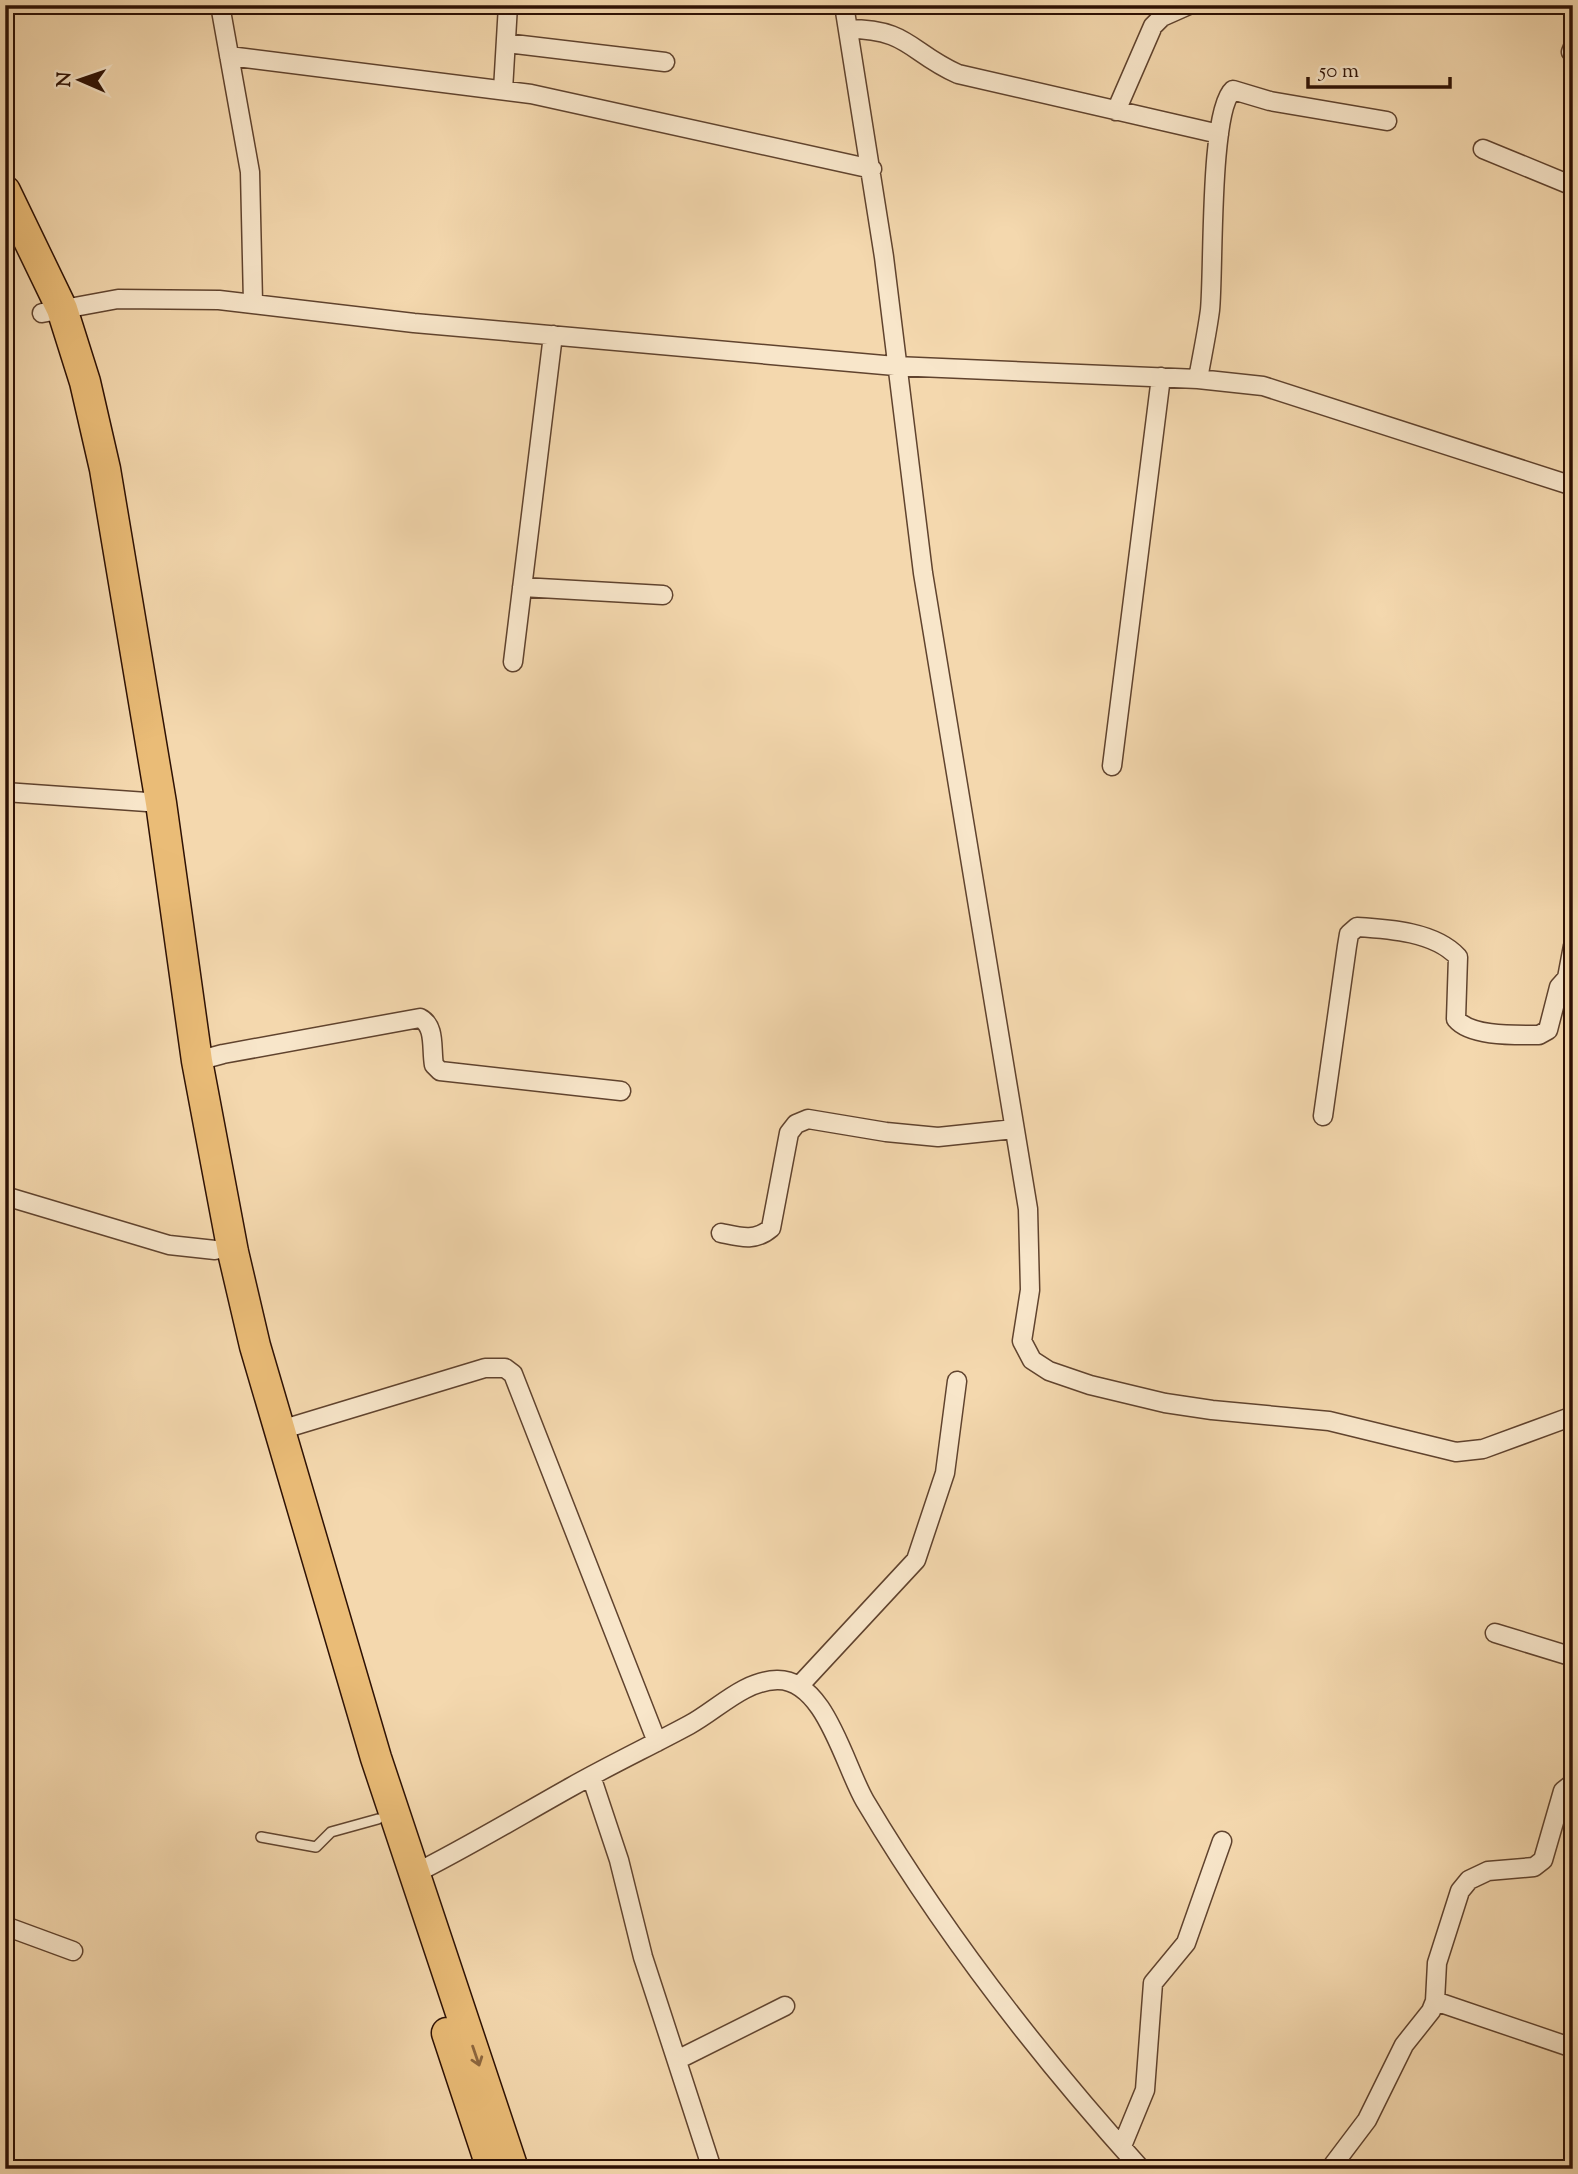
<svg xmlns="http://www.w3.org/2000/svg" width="1578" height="2174" font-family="'Sorts Mill Goudy',serif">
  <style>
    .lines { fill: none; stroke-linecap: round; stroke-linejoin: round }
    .service-casing { stroke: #60432e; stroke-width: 12 }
    .minor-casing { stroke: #60432e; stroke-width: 21 }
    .trunk-casing { stroke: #2e1104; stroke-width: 33 }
    .service { stroke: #f8e6ca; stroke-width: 9 }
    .minor { stroke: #f8e6ca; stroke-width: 18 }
    .trunk { stroke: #eabc77; stroke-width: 30 }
    .oneway { stroke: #8c663e }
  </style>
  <rect width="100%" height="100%" fill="#f4d8ae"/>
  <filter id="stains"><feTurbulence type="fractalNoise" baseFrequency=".00286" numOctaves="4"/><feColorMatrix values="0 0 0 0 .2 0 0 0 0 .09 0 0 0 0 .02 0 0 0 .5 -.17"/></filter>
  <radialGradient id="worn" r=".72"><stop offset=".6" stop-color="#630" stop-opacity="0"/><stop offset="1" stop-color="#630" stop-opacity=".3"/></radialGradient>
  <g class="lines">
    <defs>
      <path id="service" d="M261 1837 316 1847 331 1832 378 1819"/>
      <path id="minor" d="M220 5 250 172 253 302
        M844 5 884 257 923 573 1028 1209 1030 1290 1022 1341 1032 1360 1049 1371 1090 1385 1165 1403 1212 1410 1329 1421 1456 1452 1483 1449 1573 1416
        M848 29C909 29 909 52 958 74L1219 134
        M506 43 665 62
        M1571 52 1573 47
        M229 56 531 94 872 169
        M503 90 508 5
        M1116 111 1153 26 1162 17 1189 5
        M1483 149 1573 186
        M42 313 118 299 219 300 414 323 895 366 1198 379 1263 386 1573 486
        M1198 379C1202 356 1207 333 1210 310 1214 271 1209 111 1233 90L1270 101 1387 121
        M522 587 663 595
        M513 662 553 335
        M1112 766 1161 377
        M5 792 161 803
        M1567 978 1573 946
        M197 1061 223 1054 420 1018C436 1026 431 1049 434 1065L440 1071 621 1091
        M1323 1116 1347 946 1349 934 1357 927C1390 929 1435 932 1458 957L1456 1019C1471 1037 1516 1035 1539 1035L1548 1030 1559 987 1567 978H1573
        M5 1196 169 1245 215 1250
        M721 1233C740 1237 755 1242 771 1228L789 1133 796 1124 808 1119 886 1132 938 1137 1014 1129
        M277 1431 485 1368H505L513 1374 657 1742
        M1495 1633 1573 1657
        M800 1685 916 1560 945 1473 957 1381
        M591 1776 619 1860 643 1957 712 2169
        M414 1874C468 1847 519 1816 571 1787 610 1765 650 1746 689 1725 717 1710 743 1681 777 1680 825 1679 844 1765 865 1801 943 1932 1039 2056 1141 2169
        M5 1926 73 1951
        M1435 2001 1573 2048
        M677 2060 785 2006
        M1122 2146 1145 2090 1153 1983 1186 1943 1222 1841
        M1330 2169 1367 2120 1404 2045 1431 2011 1435 2001 1437 1963 1460 1891 1469 1880 1488 1871 1534 1867 1543 1860 1563 1791 1573 1783"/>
      <path id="trunk" d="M5 191 62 309 85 382 105 469 161 803 197 1061 233 1252 255 1346 376 1758 513 2169
        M447 2033 492 2169"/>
    </defs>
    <!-- service casing -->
    <use href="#service" class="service-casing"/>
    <!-- minor casing -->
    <use href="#minor" class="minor-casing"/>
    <!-- trunk casing -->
    <use href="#trunk" class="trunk-casing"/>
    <!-- service -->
    <use href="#service" class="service"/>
    <!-- minor -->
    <use href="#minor" class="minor"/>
    <!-- trunk -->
    <use href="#trunk" class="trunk"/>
  </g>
  <!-- one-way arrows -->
  <defs><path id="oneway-shaft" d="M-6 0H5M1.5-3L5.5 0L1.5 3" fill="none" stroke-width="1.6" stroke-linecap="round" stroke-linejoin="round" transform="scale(1.75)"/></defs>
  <use class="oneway" href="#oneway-shaft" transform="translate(476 2056) rotate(71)"/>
  <!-- margin -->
  <rect width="1578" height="2174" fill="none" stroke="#f4d8ae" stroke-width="28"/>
  <rect x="7" y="7" width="1564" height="2160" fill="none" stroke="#2e1104" stroke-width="3.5"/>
  <rect x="14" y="14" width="1550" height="2146" fill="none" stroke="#2e1104" stroke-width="2"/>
  <!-- north arrow -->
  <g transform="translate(80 80) rotate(272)" stroke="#f8e6ca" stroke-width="5" paint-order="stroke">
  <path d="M0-5L12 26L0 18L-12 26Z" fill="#2e1104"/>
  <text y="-10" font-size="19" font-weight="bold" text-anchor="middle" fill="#2e1104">N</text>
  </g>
  <!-- scale -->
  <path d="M1308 77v10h142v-10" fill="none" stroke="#2e1104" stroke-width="3.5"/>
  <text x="1319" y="77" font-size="21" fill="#2e1104" stroke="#f8e6ca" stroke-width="5" paint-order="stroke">50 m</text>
  <rect width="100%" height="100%" filter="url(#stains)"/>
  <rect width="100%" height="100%" fill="url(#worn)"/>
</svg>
